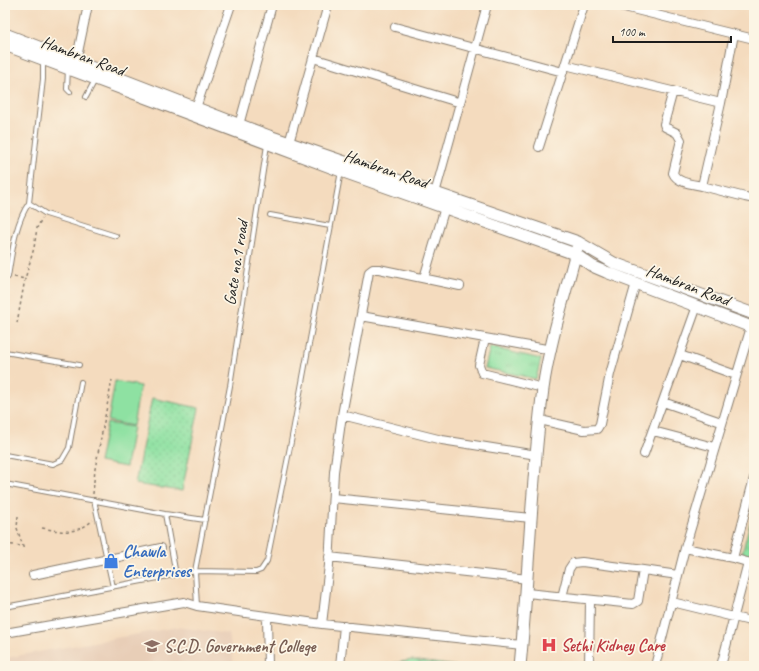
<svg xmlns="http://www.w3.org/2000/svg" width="759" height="671" font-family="Caveat,sans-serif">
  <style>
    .built { fill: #e8ceb7 }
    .grass { fill: url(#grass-dots); stroke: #557e5f }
    .cemetery { fill: url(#cemetery-stones); stroke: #557e5f }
    .park { fill: url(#park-tufts); stroke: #557e5f }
    .pitch { fill: #8ee1a2; stroke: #557e5f }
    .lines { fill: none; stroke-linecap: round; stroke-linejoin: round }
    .lane-casing { stroke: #887c6d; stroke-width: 6 }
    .street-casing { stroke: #887c6d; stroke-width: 10 }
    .secondary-casing { stroke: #887c6d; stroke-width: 13 }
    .path { stroke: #887c6d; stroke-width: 1.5; stroke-dasharray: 3 3; stroke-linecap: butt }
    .lane { stroke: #fff; stroke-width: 4 }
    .street { stroke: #fff; stroke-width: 8 }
    .secondary { stroke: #fff; stroke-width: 11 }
    .labels { text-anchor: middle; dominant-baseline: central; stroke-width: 3.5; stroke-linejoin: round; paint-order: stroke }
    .street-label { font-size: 17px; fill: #1c1c1c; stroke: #fcf5e5 }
    .shop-label { font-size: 17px; font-weight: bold; fill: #366cbe; stroke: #fcf5e5; text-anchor: start }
    .health-label { font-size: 17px; font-weight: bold; fill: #be3a42; stroke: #fcf5e5; text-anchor: start }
    .education-label { font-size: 17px; font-weight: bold; fill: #785e54; stroke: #fcf5e5; text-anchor: start }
  </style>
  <defs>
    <pattern id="grass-dots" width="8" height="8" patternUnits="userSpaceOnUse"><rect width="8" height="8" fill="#8ee1a2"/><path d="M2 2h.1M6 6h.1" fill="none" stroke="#7ac08b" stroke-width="1.8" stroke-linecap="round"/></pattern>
    <pattern id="cemetery-stones" width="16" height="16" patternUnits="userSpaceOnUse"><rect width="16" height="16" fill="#8ee1a2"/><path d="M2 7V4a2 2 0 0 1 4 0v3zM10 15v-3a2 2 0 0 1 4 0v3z" fill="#7ac08b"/></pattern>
    <pattern id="park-tufts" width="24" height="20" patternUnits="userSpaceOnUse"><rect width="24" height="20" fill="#8ee1a2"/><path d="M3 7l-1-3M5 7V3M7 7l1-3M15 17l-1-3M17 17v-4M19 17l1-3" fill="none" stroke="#7ac08b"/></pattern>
  </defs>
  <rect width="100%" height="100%" fill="#fcf5e5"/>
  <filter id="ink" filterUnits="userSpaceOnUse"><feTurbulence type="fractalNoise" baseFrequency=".025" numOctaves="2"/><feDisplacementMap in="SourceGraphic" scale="8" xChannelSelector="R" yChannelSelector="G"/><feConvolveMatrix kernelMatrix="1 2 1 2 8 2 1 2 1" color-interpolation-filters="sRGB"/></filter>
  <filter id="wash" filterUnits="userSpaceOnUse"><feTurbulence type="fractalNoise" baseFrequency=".012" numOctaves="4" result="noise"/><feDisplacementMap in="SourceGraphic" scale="16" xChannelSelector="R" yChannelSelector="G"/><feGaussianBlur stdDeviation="0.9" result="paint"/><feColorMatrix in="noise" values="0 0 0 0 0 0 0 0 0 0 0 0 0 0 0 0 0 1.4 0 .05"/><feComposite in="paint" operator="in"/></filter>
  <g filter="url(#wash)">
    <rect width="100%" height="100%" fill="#f4dbbe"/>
    <!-- built -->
    <path class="built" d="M177 627 229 634 234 666H5V658Z"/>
    <!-- grass -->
    <path class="grass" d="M152 398 199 408 182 491 135 484Z"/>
    <!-- cemetery -->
    <path class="cemetery" d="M412 660 456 666H377Z"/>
    <!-- park -->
    <path class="park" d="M490 347 541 359 536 379 485 368Z
      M752 515H754V557L742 554Z"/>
    <!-- pitch -->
    <path class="pitch" d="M115 381 140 386 133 426 108 421Z
      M107 423 133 427 126 467 99 462Z"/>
  </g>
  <g filter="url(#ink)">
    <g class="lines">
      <defs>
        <path id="lane" d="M43 59V79L29 203 46 214 116 236
          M68 69 67 89 70 92
          M86 97 95 80
          M270 215 330 226
          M5 276 8 277C12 253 15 223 29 203
          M5 352 79 365
          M5 455 53 464 62 460 69 448 81 382
          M5 484 165 514 205 520
          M94 500 113 587
          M165 514 176 575
          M197 606 195 571 256 572 261 570 267 561 291 442 341 171
          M5 607 195 571 230 386 267 145"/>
        <path id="street" d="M616 5 754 39
          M395 27 563 72
          M313 58 461 103
          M76 62 88 5
          M565 65 721 103 702 186 745 197 750 198 754 196
          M673 91 664 124 665 127 677 133 681 140 673 173C677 183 693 184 702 186
          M721 103 734 34
          M196 108 231 5
          M239 125 272 5
          M289 143 328 5
          M539 147 584 5
          M434 197 487 5
          M424 278 446 204
          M361 316 552 350
          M485 338 479 365 482 373 543 388
          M680 355 736 375
          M663 402 721 422
          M342 415 442 440 537 455
          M540 420 584 430 597 429 600 424 610 374 636 283
          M653 431 714 447
          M644 454 697 306
          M333 498 531 518
          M685 548 733 558 754 478
          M329 557 528 579
          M733 558 754 564
          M33 575 161 548
          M527 593 633 604 638 601 643 570 678 575
          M562 597 569 569 573 563 582 562 643 570
          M672 602 746 620H750L754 616
          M267 617 268 666
          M322 624 329 565 334 472 342 415 369 272 373 269H379L460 286
          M5 633 184 602 197 606 322 624 522 645
          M340 666 344 626
          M589 666 590 601
          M655 666 685 548 751 327
          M721 666 748 562"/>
        <path id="secondary" d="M5 34 269 136 578 242 614 263 754 314
          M5 45 341 171 575 254 592 266 606 272 754 328
          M520 666C529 574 531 481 543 389 549 344 566 292 577 248"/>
      </defs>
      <!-- lane casing -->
      <use href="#lane" class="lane-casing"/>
      <!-- street casing -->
      <use href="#street" class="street-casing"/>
      <!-- secondary casing -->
      <use href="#secondary" class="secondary-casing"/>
      <!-- path -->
      <path class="path" d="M14 277 25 279
        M5 302 7 282
        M17 323 25 279 34 248 37 228 42 218
        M93 494 95 469 112 380
        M18 516 17 528 24 550
        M42 528C63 532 76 535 93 520
        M5 544 21 546
        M5 594 6 600"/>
      <!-- lane -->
      <use href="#lane" class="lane"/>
      <!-- street -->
      <use href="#street" class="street"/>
      <!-- secondary -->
      <use href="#secondary" class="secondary"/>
    </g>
  </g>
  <!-- icons -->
  <defs>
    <symbol id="shop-bare" viewBox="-9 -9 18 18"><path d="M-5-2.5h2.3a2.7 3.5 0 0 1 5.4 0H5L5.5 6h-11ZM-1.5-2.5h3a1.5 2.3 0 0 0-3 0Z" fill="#3f7fe0" stroke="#fcf5e5" stroke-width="2.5" paint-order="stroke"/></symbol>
    <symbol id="hospital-bare" viewBox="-9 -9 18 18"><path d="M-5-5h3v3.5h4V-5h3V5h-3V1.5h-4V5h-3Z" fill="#e0444e" stroke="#fcf5e5" stroke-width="2.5" paint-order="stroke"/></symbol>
    <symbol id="university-bare" viewBox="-9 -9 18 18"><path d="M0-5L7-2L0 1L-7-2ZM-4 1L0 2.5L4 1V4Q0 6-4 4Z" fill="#8d6e63" stroke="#fcf5e5" stroke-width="2.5" paint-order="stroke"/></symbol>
  </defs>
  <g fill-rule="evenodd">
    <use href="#shop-bare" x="100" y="550" width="22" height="22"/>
    <use href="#hospital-bare" x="538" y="634" width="22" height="22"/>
    <use href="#university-bare" x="141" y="635" width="22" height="22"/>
  </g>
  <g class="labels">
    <!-- street labels -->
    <g class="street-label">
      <text transform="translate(83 56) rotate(20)">Hambran Road</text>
      <text transform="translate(386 169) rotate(19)">Hambran Road</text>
      <text transform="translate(236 263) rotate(-81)">Gate no.1 road</text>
      <text transform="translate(688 285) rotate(21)">Hambran Road</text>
    </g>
    <!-- shop labels -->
    <g class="shop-label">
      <text x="123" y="551">Chawla<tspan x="123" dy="20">Enterprises</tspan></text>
    </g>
    <!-- health labels -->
    <g class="health-label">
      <text x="561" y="645">Sethi Kidney Care</text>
    </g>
    <!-- education labels -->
    <g class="education-label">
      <text x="164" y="646">S.C.D. Government College</text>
    </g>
  </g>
  <!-- margin -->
  <rect width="759" height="671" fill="none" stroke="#fcf5e5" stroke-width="20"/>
  <!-- scale -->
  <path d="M613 36v6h118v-6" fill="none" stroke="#1c1c1c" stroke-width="2"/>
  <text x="619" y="36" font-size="12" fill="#1c1c1c" stroke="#fcf5e5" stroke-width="3" paint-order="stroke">100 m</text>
</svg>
